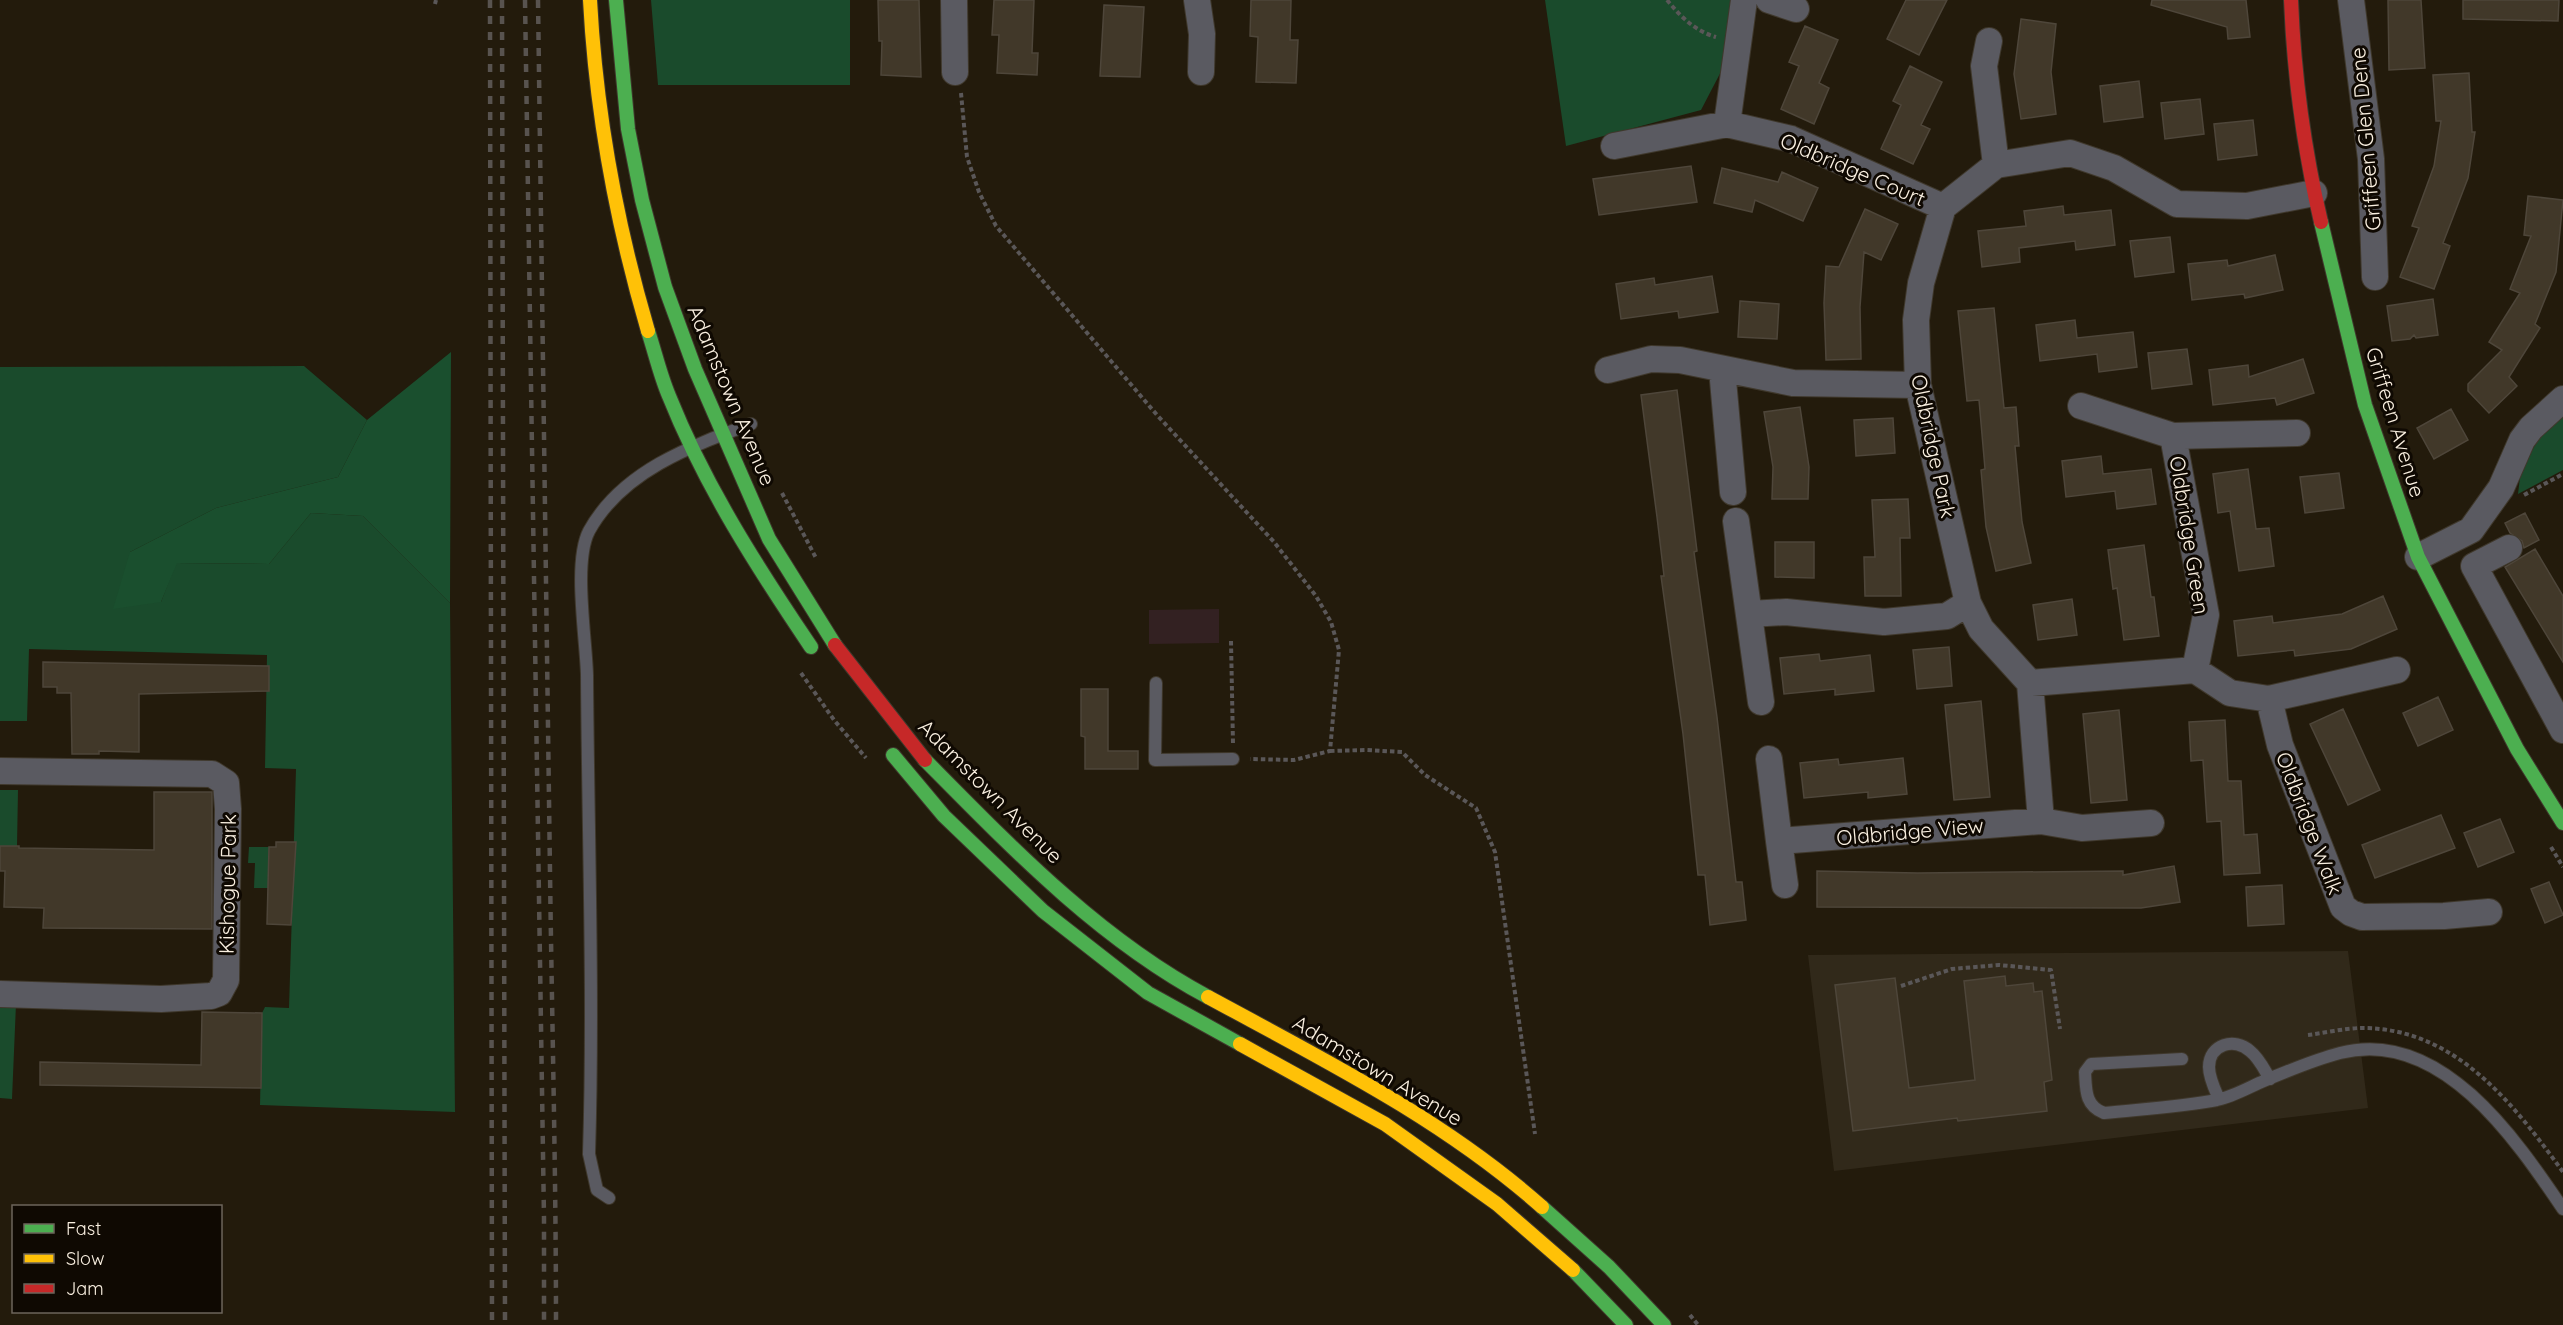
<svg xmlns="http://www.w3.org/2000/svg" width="2563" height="1325" font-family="Quicksand,sans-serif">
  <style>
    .industrial { fill: #332122 }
    .education { fill: #31291a }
    .green { fill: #1a4b2c }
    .forest { fill: #1a4f2e }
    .building { fill: #413829; stroke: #4e463a; stroke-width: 1.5 }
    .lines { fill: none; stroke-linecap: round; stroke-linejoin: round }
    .lane-casing { stroke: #3f382c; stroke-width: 14 }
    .street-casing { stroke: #3f382c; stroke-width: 28 }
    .fast-casing { stroke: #3f382c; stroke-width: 16 }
    .slow-casing { stroke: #3f382c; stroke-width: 16 }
    .jam-casing { stroke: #3f382c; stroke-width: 16 }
    .path { stroke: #5a5758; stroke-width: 4; stroke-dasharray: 4.5 3; stroke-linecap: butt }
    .lane { stroke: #5a5a61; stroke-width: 12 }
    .street { stroke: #5a5a61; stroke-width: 26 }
    .fast { stroke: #4caf50; stroke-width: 14 }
    .slow { stroke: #ffc107; stroke-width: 14 }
    .jam { stroke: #c62828; stroke-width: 14 }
    .rail { stroke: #58534f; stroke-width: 4.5; stroke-dasharray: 8 8; stroke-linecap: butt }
    .labels { text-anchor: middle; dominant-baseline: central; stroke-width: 6; stroke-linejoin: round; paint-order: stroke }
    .street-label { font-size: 21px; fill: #faf0e1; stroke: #0f0902 }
  </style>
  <rect width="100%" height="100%" fill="#231b0c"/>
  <!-- industrial -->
  <path class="industrial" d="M1219 609V643L1149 644V610Z"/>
  <!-- education -->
  <path class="education" d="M2348 951 2368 1108 1834 1171 1808 955Z"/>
  <!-- green -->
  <path class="green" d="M651 0H850V85H658Z
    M1545 0H1735L1726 62 1701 110 1566 146Z
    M304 366 367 420 338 477 216 508 130 552 161 602 176 563 269 564 311 513 363 516 450 603 455 1112 260 1105 262 1013 265 1007 289 1008 293 880 271 888H254L255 863H248L249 847H269L268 870 293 871 296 769 265 768 267 655 29 649 27 721H0V367Z
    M2563 416V470L2518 494 2521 469 2544 430Z
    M0 790H18L17 846H0Z
    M0 1004H16L12 1099 0 1098Z"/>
  <!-- forest -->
  <path class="forest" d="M451 352 450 603 363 516 311 513 269 564 177 563 161 602 113 609 130 552 216 508 338 477 367 420Z"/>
  <!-- building -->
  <path class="building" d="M878 0H919L921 77 881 75 882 41H879Z
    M994 0H1034L1032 53H1038L1037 75 997 73 999 35H992Z
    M1251 0H1291L1290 40H1298L1296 83 1256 82 1258 37 1250 36Z
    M1906 0H1947L1919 55 1887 39Z
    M2152 0H2246L2250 37 2228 39 2227 27 2151 5Z
    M2388 0H2421L2425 68 2389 70Z
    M2463 0H2559L2558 21 2463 19Z
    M1104 5 1144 7 1140 77 1100 76Z
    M2021 19 2056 24 2051 72 2056 114 2021 119 2014 74Z
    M1805 26 1838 40 1819 83 1829 88 1814 124 1781 109 1799 66 1789 62Z
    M1910 66 1942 82 1921 125 1930 129 1913 164 1881 149 1901 105 1893 101Z
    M2469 73 2472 132H2475L2468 178 2443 243 2450 246 2434 289 2400 277 2419 228 2412 226 2434 166 2441 121H2436L2433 75Z
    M2139 81 2143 117 2104 122 2100 86Z
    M2200 99 2204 134 2165 139 2161 103Z
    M2253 120 2257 155 2218 160 2214 124Z
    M1691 166 1697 202 1599 215 1593 179Z
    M1722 168 1778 182 1782 172 1818 188 1803 221 1755 200 1752 212 1714 203Z
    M2528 196 2563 200 2556 272 2535 324 2540 328 2509 377 2517 386 2489 413 2468 391V384L2502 350 2489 342 2520 293 2510 289 2531 236 2524 235Z
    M2063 206 2064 215 2111 210 2115 245 2076 250 2075 241 2019 248 2020 262 1982 267 1978 231 2026 226 2024 211Z
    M1865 209 1898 224 1881 260 1864 252 1860 307 1861 359 1826 360 1824 303 1826 266 1839 267Z
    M2170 237 2174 272 2135 277 2130 241Z
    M2275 255 2283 290 2245 298 2244 294 2192 300 2188 264 2227 260 2228 266Z
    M1712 276 1718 312 1679 318 1678 311 1621 319 1616 284 1654 278 1655 285Z
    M2433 299 2438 335 2416 338 2414 335 2410 339 2392 341 2387 306Z
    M1740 301 1779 304 1777 339 1738 337Z
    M1994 308 2004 408 2016 407 2019 446H2015L2022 522 2031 563 1996 571 1986 527 1981 470 1985 469 1979 400 1967 401 1958 311Z
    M2075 320 2077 338 2133 332 2137 367 2099 372 2097 354 2040 361 2036 325Z
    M2187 349 2192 384 2152 389 2148 353Z
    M2303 359 2314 393 2277 405 2275 398 2213 405 2209 370 2248 365 2249 377Z
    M1677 390 1697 551 1694 552 1717 717 1736 882H1742L1746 920 1710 925 1705 875H1698L1683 734 1661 576H1664L1657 517 1641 395Z
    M1800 407 1809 467 1808 499H1772L1773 467 1764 412Z
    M2451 409 2468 440 2434 459 2417 428Z
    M1893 418 1895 453 1856 456 1854 420Z
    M2101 456 2103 474 2151 469 2156 504 2117 509 2115 491 2066 497 2062 461Z
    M2248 469 2256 529 2269 528 2274 566 2239 571 2230 511 2218 513 2213 474Z
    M2339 473 2344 508 2305 513 2300 477Z
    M1908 499 1910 538H1900L1901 596H1865L1864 557H1875L1872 500Z
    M2525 513 2539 540 2524 548 2522 541 2510 533 2505 523Z
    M1775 542H1814V578L1775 577Z
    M2144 545 2151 597H2154L2159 636 2124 640 2117 588 2113 589 2108 550Z
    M2535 549 2563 596V662L2505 567Z
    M2383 596 2397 629 2351 649 2295 656 2294 650 2238 656 2234 621 2272 616 2273 623 2342 614Z
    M2072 599 2077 635 2038 640 2033 605Z
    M1949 647 1952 686 1917 689 1913 650Z
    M1819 654 1820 661 1870 655 1874 691 1835 695V689L1784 694 1780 658Z
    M43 662 269 666V691L139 694V752L99 751V754H72L71 693H57V687H43Z
    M1081 689H1108V751H1138V769H1085V737L1081 736Z
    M2438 697 2453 730 2418 746 2403 713Z
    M1981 701 1990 797 1954 800 1945 705Z
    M2343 709 2380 790 2348 805 2310 724Z
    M2119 710 2127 800 2091 803 2083 714Z
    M2225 720 2228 781H2241L2244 835 2257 834 2260 873 2224 875 2221 821 2207 822 2203 760 2191 761 2189 722Z
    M1903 758 1907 794 1868 798V792L1804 798 1800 763 1838 759 1839 765Z
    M154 792H212V929L43 928 44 908 4 907 5 871H0V846H19V848L154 850Z
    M2441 815 2455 848 2375 878 2362 845Z
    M2500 819 2514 852 2478 867 2464 833Z
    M276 842H296L291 925 267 924 269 847H276Z
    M2174 866 2180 902 2141 908 1817 907V871L1918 873 2123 871V875Z
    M2549 882 2563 915 2545 923 2531 889Z
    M2282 885 2284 924 2248 926 2246 887Z
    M2005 976 2006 986 2033 983 2034 992 2042 991 2052 1080 2044 1082 2047 1111 1958 1121 1957 1118 1853 1131 1835 985 1895 978 1909 1088 1975 1080 1964 981Z
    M202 1012 262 1013 261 1088 40 1085V1062L201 1065Z"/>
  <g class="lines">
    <defs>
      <path id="lane" d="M1156 683 1155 760 1233 759
        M2182 1059 2091 1064 2085 1072C2086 1090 2085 1106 2104 1113 2142 1109 2180 1107 2217 1100 2231 1097 2246 1089 2259 1083 2285 1072 2313 1060 2340 1053 2440 1027 2515 1138 2563 1209
        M2219 1099C2215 1090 2209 1078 2209 1067 2209 1044 2235 1037 2250 1051 2259 1058 2264 1069 2270 1079
        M609 1198 597 1190 589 1154C594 995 588 834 587 675 586 638 573 562 589 531 622 471 691 446 751 424"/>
      <path id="street" d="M954 0 955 72
        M1197 0 1202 34 1201 72
        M1769 0 1796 9
        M2351 0 2371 159 2375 277
        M1989 41 1984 66 1996 165
        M1727 124 1744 0
        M1614 146 1727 124 1791 139 1943 207
        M1722 369 1733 492
        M1608 370 1651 359 1680 360 1793 383 1918 385
        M2081 406 2173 436 2297 433
        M2173 436 2206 615 2195 670
        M1736 521 1761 702
        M2509 548 2474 566 2563 730
        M2418 557 2471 530 2501 488 2522 440 2531 428 2563 399
        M1749 614 1786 612 1884 622 1947 616 1968 603
        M2195 670 2030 683 1981 629 1968 603 1918 385 1916 320 1921 283 1943 207 1996 165 2070 153 2114 168 2177 204 2247 206 2314 193
        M2195 670 2230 693 2269 699 2397 670
        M2030 683 2041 821 2082 828 2151 823
        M2269 699 2280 745 2343 907 2351 913 2362 917 2444 916 2489 912
        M1769 759 1779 841
        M0 771 212 774 226 783 228 809 226 980 219 993 211 996 161 999 0 994
        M1785 885 1779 841 2041 821"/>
      <path id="fast" d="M616 0 628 129 642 200 665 287 695 369 769 539 835 645
        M2321 222 2365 405 2418 557 2517 749 2563 823
        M648 331C655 352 660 375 669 396 705 486 757 567 811 647
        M893 755 944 816 1043 911 1148 993 1240 1044
        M925 760C1011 847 1099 939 1208 997
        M1542 1207 1609 1267 1664 1325
        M1573 1270 1626 1325"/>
      <path id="slow" d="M590 0C596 113 616 222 648 331
        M1208 997C1324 1060 1443 1119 1542 1207
        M1240 1044 1385 1124 1497 1204 1573 1270"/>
      <path id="jam" d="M2291 0C2294 74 2304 150 2321 222
        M835 645 925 760"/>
    </defs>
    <!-- lane casing -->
    <use href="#lane" class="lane-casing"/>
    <!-- street casing -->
    <use href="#street" class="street-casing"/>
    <!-- fast casing -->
    <use href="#fast" class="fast-casing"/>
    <!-- slow casing -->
    <use href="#slow" class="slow-casing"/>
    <!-- jam casing -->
    <use href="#jam" class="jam-casing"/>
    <!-- path -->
    <path class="path" d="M1667 0C1681 17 1695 31 1716 37
      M435 4 436 0
      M961 93 967 157 979 192 996 226 1157 415 1274 542 1316 596 1331 622 1339 650 1330 751 1294 760 1250 759
      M782 493 816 558
      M2524 495 2563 474
      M1231 641 1233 744
      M801 673 834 720 866 758
      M1330 751 1366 750 1402 752 1425 775 1476 808 1495 852 1535 1134
      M2551 847 2563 867
      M1901 986 1952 969 1999 965 2051 970 2060 1029
      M2308 1035C2325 1033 2345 1028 2362 1028 2455 1028 2513 1103 2563 1172
      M1690 1315 1698 1325"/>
    <!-- lane -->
    <use href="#lane" class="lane"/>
    <!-- street -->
    <use href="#street" class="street"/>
    <!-- fast -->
    <use href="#fast" class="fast"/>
    <!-- slow -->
    <use href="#slow" class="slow"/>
    <!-- jam -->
    <use href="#jam" class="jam"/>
    <!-- rail -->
    <path class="rail" d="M490 0 492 1325
      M502 0 505 1325
      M525 0 544 1218V1325
      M538 0C542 291 546 581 550 872 552 1023 556 1174 556 1325"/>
  </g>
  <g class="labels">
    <!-- street labels -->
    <g class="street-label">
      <text transform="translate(2365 139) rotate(-95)">Griffeen Glen Dene</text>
      <text transform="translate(1853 169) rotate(23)">Oldbridge Court</text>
      <text transform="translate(732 395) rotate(67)">Adamstown Avenue</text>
      <text transform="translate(2396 422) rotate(73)">Griffeen Avenue</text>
      <text transform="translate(1934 446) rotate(78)">Oldbridge Park</text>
      <text transform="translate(2190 535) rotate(81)">Oldbridge Green</text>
      <text transform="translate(991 791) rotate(45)">Adamstown Avenue</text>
      <text transform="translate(2310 823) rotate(69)">Oldbridge Walk</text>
      <text transform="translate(1910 831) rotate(-5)">Oldbridge View</text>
      <text transform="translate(227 884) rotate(-89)">Kishogue Park</text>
      <text transform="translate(1378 1070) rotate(31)">Adamstown Avenue</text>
    </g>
  </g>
  <!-- legend -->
  <rect x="12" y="1205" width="210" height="108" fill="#0f0902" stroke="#6d655b" stroke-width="1.5"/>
  <rect x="24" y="1224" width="30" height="9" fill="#4caf50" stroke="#6d655b" stroke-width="1.5"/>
  <text x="66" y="1235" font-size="18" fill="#faf0e1">Fast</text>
  <rect x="24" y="1254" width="30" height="9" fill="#ffc107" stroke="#6d655b" stroke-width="1.5"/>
  <text x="66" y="1265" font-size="18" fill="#faf0e1">Slow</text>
  <rect x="24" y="1284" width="30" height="9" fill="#c62828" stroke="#6d655b" stroke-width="1.5"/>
  <text x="66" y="1295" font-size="18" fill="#faf0e1">Jam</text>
</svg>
